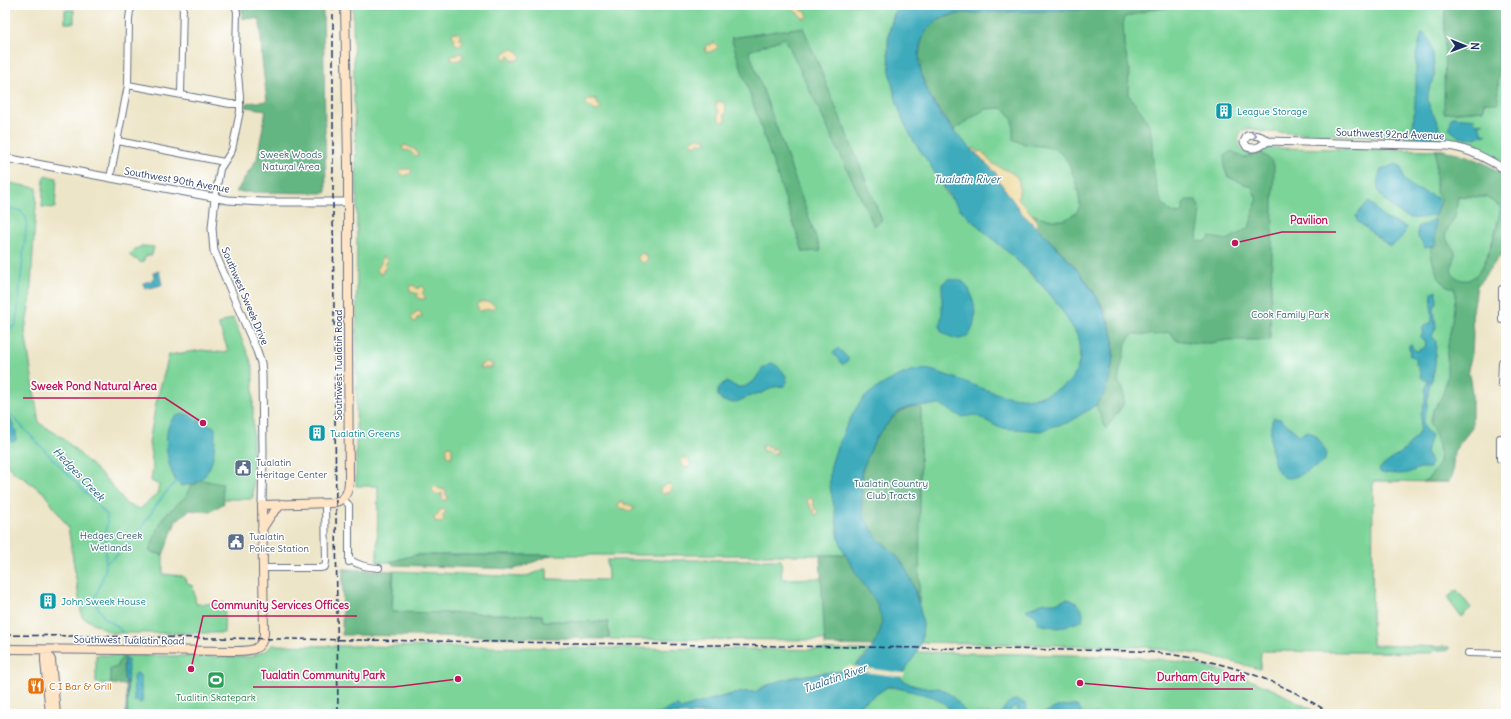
<svg xmlns="http://www.w3.org/2000/svg" width="1511" height="719" font-family="Delius,sans-serif">
  <style>
    .green { fill: #7bd499; stroke: #4b827c }
    .forest { fill: #64b681; stroke: #407270; fill-rule: evenodd }
    .sand { fill: #eeda9e; stroke: #84847e }
    .water { fill: #3eabbc; stroke: #2c6d8d }
    .pier { fill: #ede5c7 }
    .lines { fill: none; stroke-linecap: round; stroke-linejoin: round }
    .stream { stroke: #3eabbc; stroke-width: 1.5 }
    .minor-casing { stroke: #646f83; stroke-width: 8 }
    .tertiary-casing { stroke: #646f83; stroke-width: 9 }
    .secondary-casing { stroke: #646f83; stroke-width: 10 }
    .minor { stroke: #fff; stroke-width: 6 }
    .tertiary { stroke: #fff; stroke-width: 7 }
    .secondary { stroke: #ffe4c6; stroke-width: 8 }
    .rail { stroke: #1b2f5e; stroke-width: 1.5; stroke-dasharray: 6 3; stroke-linecap: butt }
    .oneway { stroke: #8d97ae }
    .labels { text-anchor: middle; dominant-baseline: central; stroke-width: 3; stroke-linejoin: round; paint-order: stroke }
    .culture-label { font-size: 10px; fill: #0d838f; stroke: #fff; text-anchor: start }
    .street-label { font-size: 10px; fill: #1b2f5e; stroke: #fff }
    .park-label { font-size: 10px; fill: #386170; stroke: #fff }
    .service-label { font-size: 10px; fill: #4e5e75; stroke: #fff; text-anchor: start }
    .food-label { font-size: 10px; fill: #c56008; stroke: #fff; text-anchor: start }
    .leisure-label { font-size: 10px; fill: #27864d; stroke: #fff }
    .water-label { font-size: 11px; font-style: italic; fill: #296184; stroke: #fff }
    .leader { fill: none; stroke: #c2185b; stroke-width: 1.5 }
    .callout-dot { fill: #c2185b; stroke: #fff; stroke-width: 1.5 }
    .callout-label { font-size: 11px; text-anchor: middle; font-weight: bold; fill: #c2185b; stroke: #fff; stroke-width: 3; stroke-linejoin: round; paint-order: stroke }
  </style>
  <rect width="100%" height="100%" fill="#fff"/>
  <filter id="ink" filterUnits="userSpaceOnUse"><feTurbulence type="fractalNoise" baseFrequency=".025" numOctaves="2"/><feDisplacementMap in="SourceGraphic" scale="8" xChannelSelector="R" yChannelSelector="G"/><feConvolveMatrix kernelMatrix="1 2 1 2 8 2 1 2 1" color-interpolation-filters="sRGB"/></filter>
  <filter id="wash" filterUnits="userSpaceOnUse"><feTurbulence type="fractalNoise" baseFrequency=".012" numOctaves="4" result="noise"/><feDisplacementMap in="SourceGraphic" scale="16" xChannelSelector="R" yChannelSelector="G"/><feGaussianBlur stdDeviation="0.9" result="paint"/><feColorMatrix in="noise" values="0 0 0 0 0 0 0 0 0 0 0 0 0 0 0 0 0 1.4 0 .05"/><feComposite in="paint" operator="in"/></filter>
  <g filter="url(#wash)">
    <rect width="100%" height="100%" fill="#ede5c7"/>
    <!-- green -->
    <path class="green" d="M353 5H900L894 13 888 36V55L892 83 898 106 946 193 965 214 1017 260 1048 292 1061 307 1078 337 1080 360 1075 374 1089 387 1065 256 954 130C937 109 921 86 919 59L1121 5H1445V113L1484 110V102L1498 103 1499 36H1506V163L1476 147 1447 139 1264 132C1253 128 1242 125 1238 139L1241 149C1250 157 1255 151 1264 148L1444 150 1443 196 1486 197 1501 207C1498 223 1487 270 1473 279 1470 280 1467 281 1464 281L1448 482 1373 481 1372 645 1449 647V650H1433V653L1261 651 1260 669 1205 655 1144 647 918 642 921 401 894 555H415L390 562H377L378 486H356L357 198 354 97Z
      M65 10H74V23H65Z
      M44 176 57 178 55 208 42 207Z
      M5 182 37 188 30 302 25 331 39 423 63 438 109 482 126 504 140 509 157 494 159 485 151 481 153 466 149 443 156 403 169 355 202 350 226 353 228 350 218 324 233 318 250 359 253 369V497L250 499H212L186 496 149 551 163 555V574L183 576 188 584 193 586 196 604 225 603 224 633H111L82 617 68 527 43 492 22 477 15 474 5 463Z
      M143 246 154 247 152 255 146 256 142 263 129 255 135 249Z
      M607 560H781L782 579 822 578 825 640 609 639 608 622 543 621 542 615 392 612 394 571 524 577 547 568V579L608 580Z
      M1457 590 1471 608 1461 617 1447 598Z
      M272 645 340 646 870 650 854 667 843 671 797 676 764 686 755 692C741 689 697 704 681 709L677 706 660 714H127L125 656 118 667 110 669 111 684 96 683V655L251 657 262 652 266 651Z
      M917 652C968 653 1018 654 1069 655 1120 656 1172 657 1222 671 1257 680 1288 696 1319 714H810V710C825 708 837 707 852 710 863 702 876 696 886 687L892 688Z"/>
    <!-- forest -->
    <path class="forest" d="M258 5H323L326 193 236 192 257 159 266 110 246 107V103L267 101 262 60 260 19 242 18V8Z
      M1121 5H1189L1181 7 1149 10 1123 18 1124 45 1129 69 1128 94C1135 105 1146 115 1150 128 1155 148 1148 212 1179 214L1183 211V203L1187 200H1196C1204 216 1198 223 1197 239L1200 242 1206 241 1210 237 1227 240 1249 228 1257 200 1252 187 1228 177 1224 167 1225 155 1232 151 1243 158C1258 152 1265 151 1274 165L1270 340H1228L1211 343H1196L1176 340 1171 333 1167 332 1155 335 1134 334 1130 337 1126 343 1118 381 1122 389 1124 397 1123 405 1106 429 1096 405C1105 392 1109 382 1112 366 1113 357 1114 347 1113 338 1113 333 1110 328 1109 323 1094 278 1053 244 1020 211 1033 213 1049 222 1062 220 1068 219 1076 215 1079 208 1082 197 1071 162 1062 154 1048 142 1027 149 1013 139V121L1008 112 1002 108 985 109 954 130C944 117 913 78 922 63L921 60 919 59C920 26 936 17 965 13L1102 9Z
      M1445 5H1506V36L1499 37 1498 103 1484 102V110L1444 113Z
      M803 27 882 220 874 226 785 38 749 51 821 251 803 252 731 38Z
      M1436 150C1463 151 1484 162 1506 176V248L1477 286 1472 318 1473 335 1472 354 1468 369 1472 392V428L1454 451 1452 477 1448 482H1423C1446 467 1442 445 1430 424L1433 411 1443 394 1447 376V351L1456 295 1454 288C1450 287 1446 286 1443 283 1432 271 1427 239 1431 225 1434 215 1440 210 1441 199L1436 193ZM1458 196 1486 197 1501 207C1498 223 1485 286 1462 280 1458 279 1454 277 1452 273 1449 266 1457 260 1455 253 1452 245 1447 243 1445 234L1455 217Z
      M921 405 919 603C913 585 907 566 893 552 889 547 884 544 879 540 874 535 869 526 865 520 853 494 863 454 880 433 893 417 900 407 921 405Z
      M201 480 223 484 222 489 224 503 210 512 189 510 176 521 163 555 149 551 163 517 186 496 191 484H195Z
      M415 555H552L515 569 395 565 390 562Z
      M820 555H846L878 605C878 611 882 616 882 621 883 629 877 639 874 646L825 645Z
      M343 569 393 571 392 612 542 615 543 621 608 622 609 639 342 635Z
      M125 656 123 667 126 685 111 684 110 669 118 667V663L122 657Z"/>
    <!-- sand -->
    <path class="sand" d="M794 5 799 6 801 10 806 12 808 16 807 18H802C800 13 795 13 792 8Z
      M453 32 459 33 461 36 459 39 464 40 461 45H456L454 42 455 38 452 36Z
      M713 42 717 45 718 48 710 52H705L706 45 709 44 710 46Z
      M513 49 519 52 521 56 520 59 513 61 509 55 507 59H504L503 54 508 50Z
      M461 53 463 55 462 59 455 61 451 59V55L455 56Z
      M588 99H596L598 105 601 106 600 110 596 111 586 105V102Z
      M716 102H723C726 106 727 110 724 115L726 119 725 122 719 121 718 114 719 111 716 109Z
      M695 138 705 139 706 143 700 144 699 142 696 145H691V141Z
      M405 145 416 150 418 155 415 156 410 151 403 150 402 147Z
      M973 148 979 152 982 151C985 155 988 160 992 163 1010 174 1024 171 1018 198L1036 219 1037 228 1020 211 999 181 995 172 972 149Z
      M403 169H410L412 171 410 174 404 176 399 172 400 170Z
      M642 253 645 254 644 256H647L648 258 647 261 643 263 641 262 637 258Z
      M383 256 387 259 385 266 386 269 383 270V273L381 274 378 272 377 269 381 263 382 258Z
      M412 285 415 286 417 289 421 286 424 287V291L422 293 425 296V299H419L417 296 418 294 411 292 409 288Z
      M481 302H490L495 306 492 310 490 309 479 311 477 305Z
      M419 311 421 313 422 317 417 318 416 322 413 321 411 318 416 312Z
      M485 362 492 363V368H480V364L483 365Z
      M765 445 767 447 771 446 772 450 776 448 778 453 772 454 768 451H762V446Z
      M448 446 452 447V457H449L446 454 447 450 446 449Z
      M684 458H687L691 465 689 467 685 468 682 464 681 460Z
      M668 484 672 486 671 492 662 494 660 491V488Z
      M435 486 440 489 446 490V495L448 496 447 500H442V493L439 495 433 493 432 488Z
      M809 498 813 499 814 507 818 512 817 515 814 514V510L811 509 810 504H808L807 501Z
      M619 502H624L625 505 627 504 634 507V510L628 511 625 509 620 508 618 506Z
      M443 509 446 512 443 515 444 521 440 523 435 522 434 517 438 515 440 510Z"/>
    <!-- water -->
    <path class="water" d="M900 5H1120L1102 9 965 13C955 14 942 16 934 23 907 45 922 85 937 109 952 133 976 153 995 172L999 181 1020 211 1065 256 1080 273 1096 296 1106 316 1113 337V356L1110 376 1105 392 1096 405 1068 423 1053 426 1042 431 1000 428 975 415 962 417 940 405H930L916 406 905 408 895 414 876 438 861 472 862 507 865 519 878 539 893 552 904 566 912 582 920 609 923 624 922 639 916 654 900 677C905 684 918 687 926 688 930 688 935 687 939 688 952 693 959 704 967 714H953L946 705 934 697 889 686 850 711C835 705 813 707 798 714H660L672 707 677 706 681 709C697 704 741 689 755 692 775 679 800 676 822 673 832 672 843 672 852 667 866 661 880 638 882 623 882 617 878 611 878 605 864 584 847 563 839 539 837 532 837 524 836 517 834 502 828 487 830 472 831 456 852 411 863 399 874 388 899 374 914 370 927 367 936 372 949 376 977 385 1004 401 1035 398 1041 397 1047 394 1052 392 1059 388 1065 386 1071 380 1080 369 1083 352 1078 337 1077 332 1072 327 1069 322 1044 278 1002 249 966 215 952 202 943 185 932 168 926 158 918 149 912 138 900 117 893 94 890 70 887 48 887 24 900 5Z
      M1422 33C1424 33 1426 35 1427 36 1433 44 1435 69 1434 78 1434 82 1431 84 1430 87 1429 90 1428 95 1428 99 1428 111 1441 122 1439 130 1438 133 1436 134 1433 136 1423 144 1414 141 1413 127L1416 88V55Z
      M1453 117 1475 119 1473 121 1477 124 1484 123 1479 126 1484 135 1487 134 1484 136 1482 135 1476 138 1462 137 1461 138 1449 129 1451 124V118Z
      M1396 164 1402 167 1404 180 1414 188 1437 198 1439 202 1435 215C1426 217 1416 220 1407 217 1398 214 1380 198 1378 189 1377 183 1378 176 1381 170Z
      M1369 201 1384 218 1406 227C1405 235 1398 243 1390 246L1388 245 1357 221 1356 216Z
      M1433 219 1435 220V246L1425 248 1418 237V227L1419 226 1428 224Z
      M159 271 162 285 145 289 143 283 151 281 154 277 153 273Z
      M948 279C953 280 958 279 963 282 977 292 982 339 958 339 952 338 946 335 941 331L940 326 942 312V284Z
      M1436 290 1437 302 1434 308 1436 327 1432 336 1436 341 1435 366 1432 380 1429 385 1427 407 1423 422 1426 431 1431 435 1426 452C1428 458 1433 461 1430 468H1420L1408 473 1400 474 1381 473 1379 470 1381 467 1405 450 1416 437 1420 429 1421 414 1425 401V388L1426 385 1429 380H1424L1421 377 1420 372 1416 363 1415 358 1409 355 1411 352 1409 348V345L1411 344 1413 349 1417 351 1425 347 1426 342 1421 338V336L1423 333V326L1432 322V313L1431 307 1432 292Z
      M838 348 849 359 843 365 833 353Z
      M772 363C779 366 787 374 787 382L784 386 774 387 762 393 755 394 734 403 723 401 718 396C717 389 720 385 726 382L737 387H744L754 381 763 368Z
      M5 410 16 430V440L13 442 8 440 5 434Z
      M186 414C193 416 197 420 203 423 208 425 211 424 215 428 215 447 215 472 196 483 192 485 186 485 181 486 167 477 159 425 176 416 179 415 183 414 186 414Z
      M1273 418 1281 419 1299 435 1307 431 1316 435 1326 452 1325 460 1322 464C1313 468 1296 479 1287 478 1270 476 1268 430 1273 418Z
      M1066 599C1077 600 1086 610 1082 621L1058 628 1039 624 1036 616 1026 610 1044 602C1052 605 1059 602 1066 599Z
      M126 659 128 660 127 714H126L127 682 124 679V660Z
      M136 673 139 674C142 680 141 682 141 688 142 693 143 696 142 702L139 703 138 701H134L133 676Z
      M1016 700 1026 704 1028 714H1020L1018 709 1014 706 1011 709 1009 714H1001C1005 707 1007 701 1016 700Z
      M1073 705 1078 707 1083 714H1075C1071 711 1050 714 1042 714L1057 707Z"/>
    <!-- pier -->
    <path class="pier" d="M850 666 903 673H905L903 677 840 669Z"/>
    <g class="lines">
      <!-- stream -->
      <path class="stream" d="M5 207 21 211 27 219 16 325 5 331
        M5 409 107 515 105 571 94 601 105 619 116 625 122 632
        M105 563C133 549 145 518 164 495 168 490 173 486 177 481"/>
    </g>
  </g>
  <g filter="url(#ink)">
    <g class="lines">
      <defs>
        <path id="minor" d="M128 85 230 104H240
          M181 94 183 5
          M118 141 224 162
          M110 178 128 85 129 19 130 11 134 5
          M215 198 220 169 232 150 240 111V96L236 51 237 12 235 5
          M1502 320V289
          M1501 384 1502 362
          M1500 459V438
          M343 499 349 505V562
          M349 559C359 566 367 567 379 568
          M263 568H320L325 567 326 562 325 504
          M1468 653 1506 654"/>
        <path id="tertiary" d="M1268 141C1261 136 1256 134 1247 136L1244 142 1247 147C1256 150 1261 146 1268 141L1448 146C1470 149 1487 159 1506 170
          M5 158 228 200 263 202H348
          M215 198 212 228 214 251 257 351 261 363 262 374 263 452 262 505"/>
        <path id="secondary" d="M262 529 271 515 282 504
          M5 649 236 651C250 651 262 651 264 634L262 505 333 503C346 500 349 491 349 479L348 346V163L345 5
          M45 650 51 660 56 714
          M45 651V661L50 714"/>
      </defs>
      <!-- minor casing -->
      <use href="#minor" class="minor-casing"/>
      <!-- tertiary casing -->
      <use href="#tertiary" class="tertiary-casing"/>
      <!-- secondary casing -->
      <use href="#secondary" class="secondary-casing"/>
      <!-- minor -->
      <use href="#minor" class="minor"/>
      <!-- tertiary -->
      <use href="#tertiary" class="tertiary"/>
      <!-- secondary -->
      <use href="#secondary" class="secondary"/>
      <!-- rail -->
      <path class="rail" d="M333 5V213L338 714
        M5 635 1138 651C1208 656 1273 675 1331 714"/>
    </g>
    <!-- one-way arrows -->
    <defs><path id="oneway-chevron" d="M-2-3.5L2.5 0L-2 3.5" fill="none" stroke-width="1.6" stroke-linecap="round" stroke-linejoin="round"/></defs>
    <use class="oneway" href="#oneway-chevron" transform="translate(1254 136) rotate(-1)"/>
  </g>
  <!-- icons -->
  <defs>
    <symbol id="building-square" viewBox="-11 -11 22 22"><rect x="-9" y="-9" width="18" height="18" rx="4" fill="#0f9aa8" stroke="#fff"/><path d="M-4-6H4V6H1V3H-1V6H-4ZM-2.5-4.3h1.7v1.8h-1.7ZM.8-4.3h1.7v1.8H.8ZM-2.5-1h1.7V.8h-1.7ZM.8-1h1.7V.8H.8Z" fill="#fff"/></symbol>
    <symbol id="civic-square" viewBox="-11 -11 22 22"><rect x="-9" y="-9" width="18" height="18" rx="4" fill="#5c6f8a" stroke="#fff"/><path d="M-.6-6.5H3V-4.5H.6V-3L4-1V1h2V6H-6V1h2V-1L-.6-3ZM-1.2 2.5V6h2.4V2.5Z" fill="#fff"/></symbol>
    <symbol id="stadium-square" viewBox="-11 -11 22 22"><rect x="-9" y="-9" width="18" height="18" rx="4" fill="#2e9e5b" stroke="#fff"/><path d="M0-5a6.5 5 0 1 0 0 10a6.5 5 0 1 0 0-10ZM-3.5-1.8h7v3.6h-7Z" fill="#fff"/></symbol>
    <symbol id="restaurant-square" viewBox="-11 -11 22 22"><rect x="-9" y="-9" width="18" height="18" rx="4" fill="#e8710a" stroke="#fff"/><path d="M-5-6h1v4h1v-4h1v4h1v-4h1v5L-1.5 .5V6h-2V.5L-5-1ZM5-6V6H3V1.5H1.5Q1.5-4 5-6Z" fill="#fff"/></symbol>
  </defs>
  <g fill-rule="evenodd">
    <use href="#building-square" x="1214" y="101" width="20" height="20"/>
    <use href="#building-square" x="307" y="423" width="20" height="20"/>
    <use href="#civic-square" x="233" y="458" width="20" height="20"/>
    <use href="#civic-square" x="226" y="532" width="20" height="20"/>
    <use href="#building-square" x="38" y="591" width="20" height="20"/>
    <use href="#stadium-square" x="206" y="670" width="20" height="20"/>
    <use href="#restaurant-square" x="26" y="676" width="20" height="20"/>
  </g>
  <g class="labels">
    <!-- culture labels -->
    <g class="culture-label">
      <text x="1237" y="111">League Storage</text>
      <text x="330" y="433">Tualatin Greens</text>
      <text x="61" y="601">John Sweek House</text>
    </g>
    <!-- street labels -->
    <g class="street-label">
      <text transform="translate(1390 134) rotate(2)">Southwest 92nd Avenue</text>
      <text transform="translate(177 180) rotate(10)">Southwest 90th Avenue</text>
      <text transform="translate(245 296) rotate(67)">Southwest Sweek Drive</text>
      <text transform="translate(338 365) rotate(-90)">Southwest Tualatin Road</text>
      <text transform="translate(129 640) rotate(1)">Southwest Tualatin Road</text>
    </g>
    <!-- park labels -->
    <g class="park-label">
      <text x="291" y="154">Sweek Woods<tspan x="291" dy="12">Natural Area</tspan></text>
      <text x="1290" y="314">Cook Family Park</text>
      <text x="891" y="483">Tualatin Country<tspan x="891" dy="12">Club Tracts</tspan></text>
      <text x="111" y="535">Hedges Creek<tspan x="111" dy="12">Wetlands</tspan></text>
    </g>
    <!-- service labels -->
    <g class="service-label">
      <text x="256" y="462">Tualatin<tspan x="256" dy="12">Heritage Center</tspan></text>
      <text x="249" y="536">Tualatin<tspan x="249" dy="12">Police Station</tspan></text>
    </g>
    <!-- food labels -->
    <g class="food-label">
      <text x="49" y="686">C I Bar &amp; Grill</text>
    </g>
    <!-- leisure labels -->
    <g class="leisure-label">
      <text x="216" y="697">Tualitin Skatepark</text>
    </g>
    <!-- water labels -->
    <g class="water-label">
      <text x="967" y="179">Tualatin River</text>
      <text transform="translate(79 474) rotate(46)">Hedges Creek</text>
      <text transform="translate(835 678) rotate(-19)">Tualatin River</text>
    </g>
  </g>
  <!-- callouts -->
  <path class="leader" d="M1235 243L1282 232H1336M203 423L165 398H23M191 669L203 616H357M458 679L393 687H253M1080 683L1149 689H1253"/>
  <g class="callout-dot">
    <circle cx="1235" cy="243" r="4"/>
    <circle cx="203" cy="423" r="4"/>
    <circle cx="191" cy="669" r="4"/>
    <circle cx="458" cy="679" r="4"/>
    <circle cx="1080" cy="683" r="4"/>
  </g>
  <g class="callout-label">
    <text x="1309" y="224">Pavilion</text>
    <text x="94" y="390">Sweek Pond Natural Area</text>
    <text x="280" y="609">Community Services Offices</text>
    <text x="323" y="679">Tualatin Community Park</text>
    <text x="1201" y="681">Durham City Park</text>
  </g>
  <!-- margin -->
  <rect width="1511" height="719" fill="none" stroke="#fff" stroke-width="20"/>
  <!-- north arrow -->
  <g transform="translate(1465 46) rotate(91)" stroke="#ffffff" stroke-width="3" paint-order="stroke">
  <path d="M0-3L7 15L0 10L-7 15Z" fill="#1b2f5e"/>
  <text y="-6" font-size="11" font-weight="bold" text-anchor="middle" fill="#1b2f5e">N</text>
  </g>
</svg>
